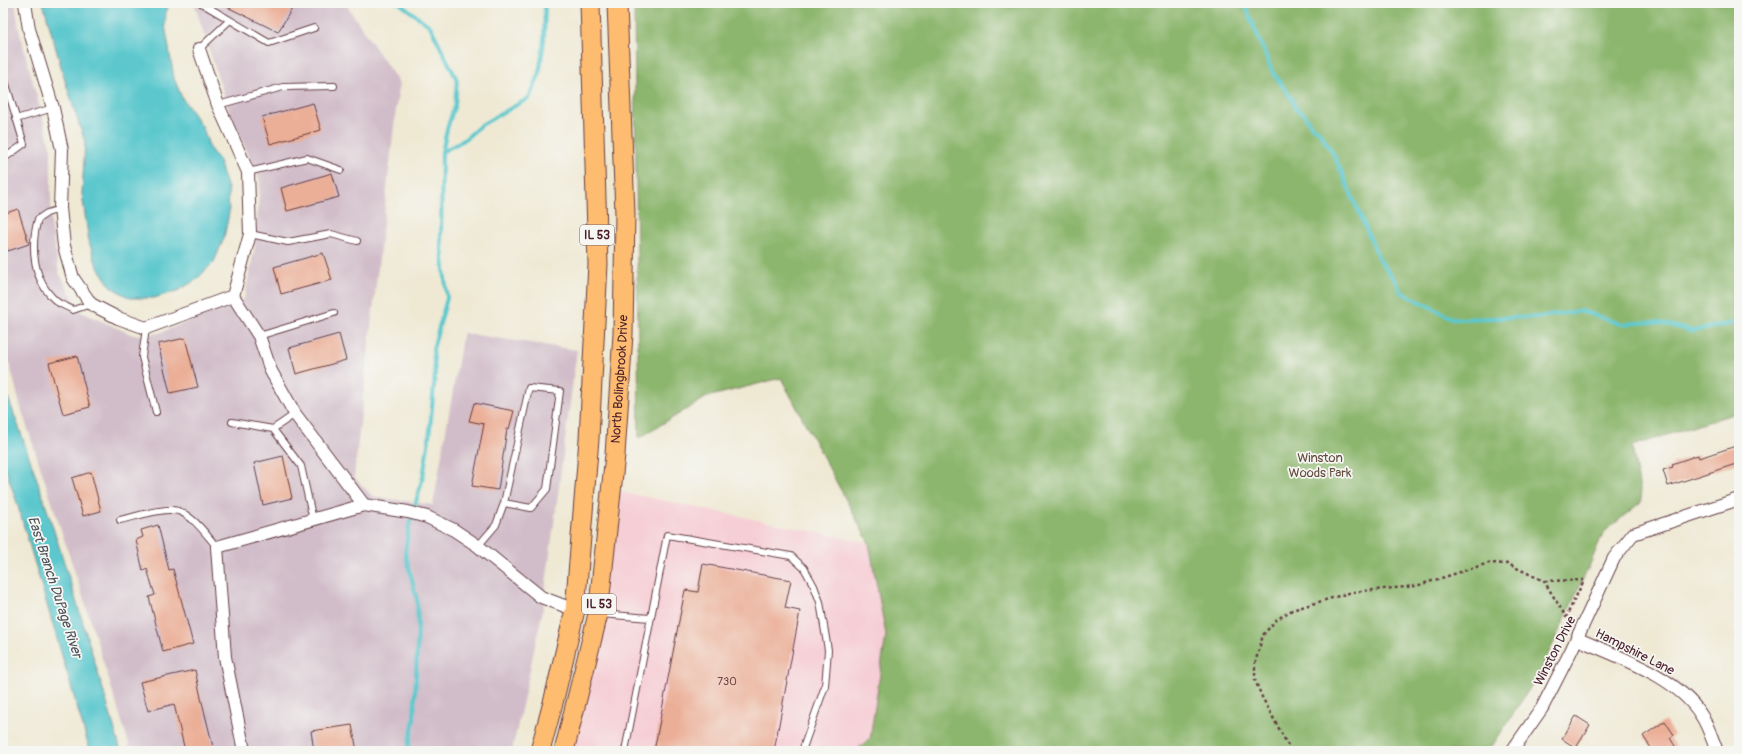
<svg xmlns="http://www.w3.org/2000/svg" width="1742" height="754" font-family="Pangolin,sans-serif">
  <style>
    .built { fill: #f6cfd6 }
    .industrial { fill: #d1bdc9 }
    .forest { fill: #8cb66d; stroke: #6b6a4c }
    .water { fill: #5bc8ce; stroke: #52747c }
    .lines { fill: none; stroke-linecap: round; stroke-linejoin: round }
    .stream { stroke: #5bc8ce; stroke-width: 4 }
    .building { fill: #ebae96 }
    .service-casing { stroke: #633d44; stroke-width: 8 }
    .minor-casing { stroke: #633d44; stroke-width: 14 }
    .primary-casing { stroke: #633d44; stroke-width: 21 }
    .path { stroke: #633d44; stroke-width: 2.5; stroke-dasharray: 3 3; stroke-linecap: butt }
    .service { stroke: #fff; stroke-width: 6 }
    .minor { stroke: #fff; stroke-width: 12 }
    .primary { stroke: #febc70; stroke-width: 19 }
    .labels { text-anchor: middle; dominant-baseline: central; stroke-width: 3.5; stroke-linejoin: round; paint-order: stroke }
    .number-label { font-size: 11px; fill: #724346 }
    .shield { fill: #f6f6f2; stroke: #7e6067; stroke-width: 1 }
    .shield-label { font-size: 12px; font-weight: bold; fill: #4a1f2b }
    .street-label { font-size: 13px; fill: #4a1f2b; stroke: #f6f6f2 }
    .park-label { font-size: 13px; fill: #644c40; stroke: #f6f6f2 }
    .water-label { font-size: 14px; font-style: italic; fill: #4f525c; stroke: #f6f6f2 }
  </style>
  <rect width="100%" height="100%" fill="#f6f6f2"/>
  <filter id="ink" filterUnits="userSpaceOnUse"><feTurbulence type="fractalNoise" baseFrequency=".025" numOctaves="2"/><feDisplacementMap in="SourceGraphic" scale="8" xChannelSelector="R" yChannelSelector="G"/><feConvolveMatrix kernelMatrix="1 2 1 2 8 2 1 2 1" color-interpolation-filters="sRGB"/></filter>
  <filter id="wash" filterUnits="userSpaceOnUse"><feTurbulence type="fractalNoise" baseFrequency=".012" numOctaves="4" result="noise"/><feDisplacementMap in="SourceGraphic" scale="16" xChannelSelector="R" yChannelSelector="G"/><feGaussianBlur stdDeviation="0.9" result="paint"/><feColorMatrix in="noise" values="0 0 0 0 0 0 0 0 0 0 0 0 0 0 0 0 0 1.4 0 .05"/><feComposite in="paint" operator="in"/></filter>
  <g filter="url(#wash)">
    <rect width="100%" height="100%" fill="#efe9d4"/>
    <!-- built -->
    <path class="built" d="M617 491 869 543 886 635 870 739 855 751H571Z"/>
    <!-- industrial -->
    <path class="industrial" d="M3 3H15L19 30 51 149V224L59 273 81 312 133 335 159 333 244 299 255 247 260 181 229 111 194 3H345L399 83 354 477 372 496 433 505 463 333 577 350 542 614 512 751H408L373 745 372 751H131L83 597 20 405 3 338Z"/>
    <!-- forest -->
    <path class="forest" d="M634 3H1739V412L1632 446 1642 501 1603 533 1591 562 1539 674 1489 751H855L870 739 886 635 869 543 781 378 707 397 639 438Z"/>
    <!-- water -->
    <path class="water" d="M43 3H170L166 12 165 25 174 78 182 98 203 128 210 149 219 161 228 189 229 213 224 238 214 262 196 280 177 291 154 298H130L111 287 97 266 89 242 82 194 85 142 66 84Z
      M3 384C48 504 85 628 121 751H90L18 506 3 461Z"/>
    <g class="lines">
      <!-- stream -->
      <path class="stream" d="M399 3 430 26 457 80 455 104 447 129 442 152 441 239 447 298 433 349 435 374 429 439 423 477 409 526 405 552 417 600 418 626 414 720 408 748 406 751
        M1244 3 1273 73 1292 99 1296 109 1304 114 1312 127 1318 130 1334 155 1380 261 1397 283 1401 292 1454 319 1538 317 1581 311 1621 324 1656 322 1692 331 1739 322
        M442 152 464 140 481 125 529 98 539 75 544 40 545 3"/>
    </g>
    <g id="blocks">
      <!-- building -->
      <path class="building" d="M219 3H285L293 7 278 32Z
        M313 103 321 130 270 144 262 117Z
        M332 173 339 197 287 211 281 188Z
        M18 209 29 244 8 251 3 236V214Z
        M323 253 332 280 281 294 274 267Z
        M339 334 346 360 296 374 289 348Z
        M185 338 198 387 170 393 158 344Z
        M77 356 90 407 63 414 49 363Z
        M474 403 514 411 509 429H507L498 490 472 486 484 424 469 421Z
        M1739 445V463L1668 486 1663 470 1673 467 1672 464 1698 455 1699 458Z
        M283 456 292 498 263 505 254 463Z
        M91 472 101 511 83 516 72 478Z
        M158 525 169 570 173 569 193 644 163 652 149 597 155 595 147 569 143 571 136 540 143 537 141 530Z
        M703 564 791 580 785 608 800 611 774 751H654L685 590 698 592Z
        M195 670 201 698 214 751H185L174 704 148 711 140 682Z
        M1576 716 1590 725 1576 748 1562 739Z
        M1665 721 1674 735 1670 738 1678 751H1653L1643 736Z
        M352 725 357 751H314L311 731Z"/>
    </g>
  </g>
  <g filter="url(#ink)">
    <use href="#blocks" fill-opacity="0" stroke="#633d44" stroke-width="1"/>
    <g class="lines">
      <defs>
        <path id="service" d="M201 3 269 43 314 28
          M199 49 230 20
          M3 74 24 144 3 159
          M218 105 283 87 334 86
          M16 119 53 108
          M248 172 307 158 341 170
          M60 209 47 213 38 219C30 247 33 281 56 301 61 305 68 307 73 310L91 304
          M250 234 288 242 331 234 357 241
          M146 328 142 357 156 412
          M259 336 334 313
          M295 414 273 429 301 466 313 520
          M232 422 273 429
          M120 520C135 517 164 507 178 511 194 516 207 536 217 547
          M478 546 496 525 504 503 529 388 560 391 547 489 531 508 504 503
          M600 614 650 618
          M625 751 667 535 791 556 804 568 814 586 820 602 828 650 825 686 802 751"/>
        <path id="minor" d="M25 3 29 29 53 108 62 150 60 208 64 246 73 278 91 304 118 318 146 328 233 296
          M199 49 218 105 248 172 250 234 233 296 259 336 271 371 295 414 364 505
          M1578 639C1618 657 1677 676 1701 715 1708 725 1712 739 1717 751
          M244 751 225 657 217 547 364 505 408 512 427 517 454 530 478 546 541 597 575 610
          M1512 751 1542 708 1571 651 1614 558 1633 534 1739 499"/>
        <g id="primary">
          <path d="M540 751 554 699 575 610 589 439 598 264 590 3"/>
          <path id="s1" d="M564 751 598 614 615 455 623 334 625 214 617 3"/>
        </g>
      </defs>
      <!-- service casing -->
      <use href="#service" class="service-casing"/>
      <!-- minor casing -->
      <use href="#minor" class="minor-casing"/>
      <!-- primary casing -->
      <use href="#primary" class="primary-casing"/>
      <!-- path -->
      <path class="path" d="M1545 581 1584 580 1566 617 1574 620
        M1291 751 1262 697 1255 680V663L1263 635 1276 620 1292 610 1352 592 1416 586 1489 563 1508 564 1544 581 1566 617"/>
      <!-- service -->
      <use href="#service" class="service"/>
      <!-- minor -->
      <use href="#minor" class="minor"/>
      <!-- primary -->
      <use href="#primary" class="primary"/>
    </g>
  </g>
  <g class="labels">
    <!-- number labels -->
    <g class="number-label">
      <text x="727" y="681">730</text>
    </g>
    <!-- shield labels -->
    <g class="shield">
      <rect x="580" y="225" width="34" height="20" rx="3"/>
      <rect x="582" y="594" width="34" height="20" rx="3"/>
    </g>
    <g class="shield-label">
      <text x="597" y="235">IL 53</text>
      <text x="599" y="604">IL 53</text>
    </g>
    <!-- street labels -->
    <g class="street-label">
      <text stroke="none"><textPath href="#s1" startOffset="377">North Bolingbrook Drive</textPath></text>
      <text transform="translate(1555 651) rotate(-63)">Winston Drive</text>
      <text transform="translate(1635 652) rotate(27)">Hampshire Lane</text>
    </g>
    <!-- park labels -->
    <g class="park-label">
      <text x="1320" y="458">Winston<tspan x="1320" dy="15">Woods Park</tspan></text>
    </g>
    <!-- water labels -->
    <g class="water-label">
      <text transform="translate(55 587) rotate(72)">East Branch DuPage River</text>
    </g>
  </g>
  <!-- margin -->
  <rect width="1742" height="754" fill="none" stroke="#f6f6f2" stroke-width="16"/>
</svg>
